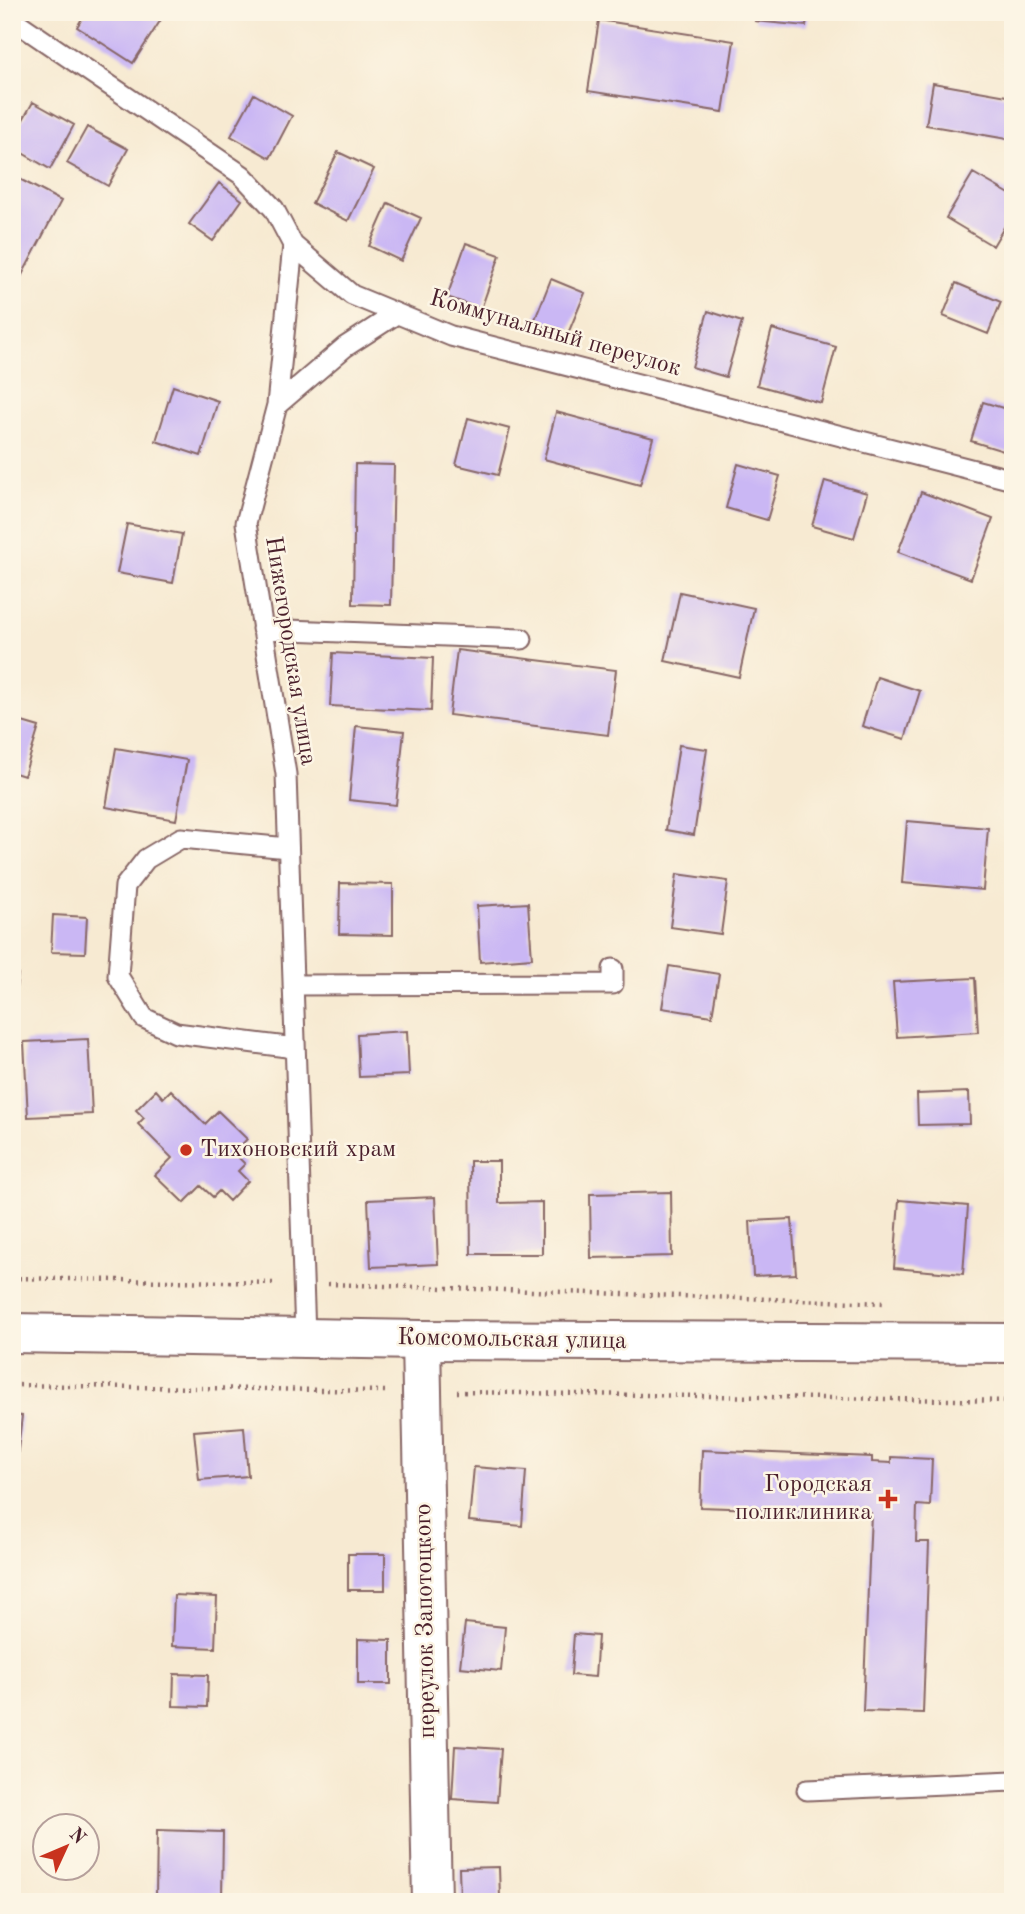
<svg xmlns="http://www.w3.org/2000/svg" width="1025" height="1914" font-family="'Old Standard TT',serif">
  <style>
    .building { fill: #cab7f4 }
    .lines { fill: none; stroke-linecap: round; stroke-linejoin: round }
    .lane-casing { stroke: #876665; stroke-width: 23 }
    .street-casing { stroke: #876665; stroke-width: 42 }
    .secondary-casing { stroke: #876665; stroke-width: 42 }
    .path { stroke: #876665; stroke-width: 4.5; stroke-dasharray: 2 5; stroke-linecap: butt }
    .lane { stroke: #fff; stroke-width: 19 }
    .street { stroke: #fff; stroke-width: 38 }
    .secondary { stroke: #fff; stroke-width: 38 }
    .poi-dot { fill: #c8321e; stroke: #fcf5e5; stroke-width: 2.5 }
    .labels { text-anchor: middle; dominant-baseline: central; stroke-width: 5; stroke-linejoin: round; paint-order: stroke }
    .street-label { font-size: 24px; fill: #4a1f2b; stroke: #fcf5e5 }
    .poi-label { font-size: 24px; fill: #4a1f2b; stroke: #fcf5e5; text-anchor: start }
  </style>
  <rect width="100%" height="100%" fill="#fcf5e5"/>
  <filter id="ink" filterUnits="userSpaceOnUse"><feTurbulence type="fractalNoise" baseFrequency=".0143" numOctaves="2"/><feDisplacementMap in="SourceGraphic" scale="14" xChannelSelector="R" yChannelSelector="G"/><feConvolveMatrix kernelMatrix="1 2 1 2 8 2 1 2 1" color-interpolation-filters="sRGB"/></filter>
  <filter id="wash" filterUnits="userSpaceOnUse"><feTurbulence type="fractalNoise" baseFrequency=".00686" numOctaves="4" result="noise"/><feDisplacementMap in="SourceGraphic" scale="28" xChannelSelector="R" yChannelSelector="G"/><feGaussianBlur stdDeviation="1.57" result="paint"/><feColorMatrix in="noise" values="0 0 0 0 0 0 0 0 0 0 0 0 0 0 0 0 0 1.4 0 .05"/><feComposite in="paint" operator="in"/></filter>
  <g filter="url(#wash)">
    <rect width="100%" height="100%" fill="#f7ead2"/>
    <g id="blocks">
      <!-- building -->
      <path class="building" d="M86 12H153L162 18 133 63 77 27Z
        M756 12H808L806 26 755 21Z
        M599 20 734 41 723 112 588 91Z
        M933 83 1013 97V140L926 125Z
        M254 94 292 116 270 158 231 136Z
        M33 102 74 125 50 169 12 147V139Z
        M87 127 128 149 108 186 67 163Z
        M338 152 374 169 348 221 312 203Z
        M973 173 1013 196V212L993 246 946 218Z
        M12 175 61 201 21 277 12 272Z
        M219 183 242 200 213 241 189 224Z
        M388 203 421 218 401 261 369 246Z
        M466 243 500 255 481 309 447 297Z
        M551 279 585 293 567 336 534 322Z
        M956 283 1001 302 988 334 943 316Z
        M708 311 742 322 726 377 692 367Z
        M772 329 836 347 821 403 757 385Z
        M173 386 218 401 201 456 156 441Z
        M983 402 1013 411V454L971 441Z
        M556 412 653 438 640 485 544 459Z
        M468 418 510 429 498 475 456 465Z
        M355 464 394 465 391 605 353 604Z
        M738 464 780 476 767 520 726 508Z
        M825 481 867 493 854 538 812 526Z
        M921 492 993 519 971 579 898 552Z
        M127 524 182 534 173 583 117 573Z
        M680 592 754 608 739 677 665 661Z
        M457 650 616 670 608 735 449 715Z
        M333 653 433 658 431 711 330 706Z
        M877 677 920 691 905 739 862 726Z
        M12 719 39 727 24 776 12 772Z
        M356 726 404 731 396 805 349 800Z
        M679 745 707 749 694 835 666 830Z
        M116 748 187 760 176 820 106 807Z
        M907 821 988 828 983 890 902 883Z
        M677 874 728 881 721 934 670 927Z
        M340 883 393 884V935L339 934Z
        M528 903 532 958 480 962 477 906Z
        M53 915 87 917 85 953 51 952Z
        M669 966 719 974 712 1016 662 1008Z
        M12 973 18 974 14 1003H12Z
        M975 978 978 1032 897 1037 893 982Z
        M407 1031 409 1075 359 1077 357 1034Z
        M88 1039 92 1114 28 1117 24 1042Z
        M156 1090 163 1098 171 1090 205 1124 218 1111 247 1139 234 1153 245 1164 238 1171 248 1181 229 1201 219 1191 213 1197 201 1186 184 1203 155 1175 172 1158 138 1124 144 1118 136 1110Z
        M969 1092 970 1124 918 1125 917 1094Z
        M470 1161H499V1203L542 1202V1254H471Z
        M671 1192 672 1256 591 1258 590 1194Z
        M435 1197 438 1264 371 1267 368 1200Z
        M899 1200 968 1206 963 1274 894 1268Z
        M792 1219 796 1274 753 1276 750 1221Z
        M12 1415 22 1416 17 1458H12Z
        M244 1427 248 1476 199 1480 194 1431Z
        M702 1450 872 1457V1462L891 1463V1457L932 1459 930 1506 917 1505 916 1542H929L923 1713 863 1711 871 1513 700 1507Z
        M474 1467 526 1471 522 1526 469 1521Z
        M348 1554H385V1590H348Z
        M174 1595 217 1597 215 1648 172 1646Z
        M465 1623 505 1627 501 1671 460 1667Z
        M574 1634 598 1636 595 1677 571 1675Z
        M358 1639 391 1640V1684H358Z
        M174 1674 208 1675 207 1707 173 1706Z
        M455 1746 501 1749 497 1802 452 1799Z
        M157 1830 223 1832 222 1898 156 1897Z
        M499 1867 500 1898 460 1899 459 1868Z"/>
    </g>
  </g>
  <g filter="url(#ink)">
    <use href="#blocks" fill-opacity="0" stroke="#876665" stroke-width="2"/>
    <g class="lines">
      <defs>
        <path id="lane" d="M12 19 242 175 274 209 293 245 352 295 451 336 1013 480
          M293 245 277 405 246 523 286 774 305 1336
          M277 405 345 347 396 314
          M262 629 522 639
          M288 848 181 838 146 859 125 886 118 976 144 1018 176 1033 295 1048
          M293 985 613 984V969
          M807 1790 1013 1781"/>
        <path id="street" d="M421 1340 432 1902"/>
        <path id="secondary" d="M12 1333 421 1340 1013 1343"/>
      </defs>
      <!-- lane casing -->
      <use href="#lane" class="lane-casing"/>
      <!-- street casing -->
      <use href="#street" class="street-casing"/>
      <!-- secondary casing -->
      <use href="#secondary" class="secondary-casing"/>
      <!-- path -->
      <path class="path" d="M12 1278 277 1283
        M328 1284 886 1303
        M12 1385 385 1391
        M457 1392 1013 1401"/>
      <!-- lane -->
      <use href="#lane" class="lane"/>
      <!-- street -->
      <use href="#street" class="street"/>
      <!-- secondary -->
      <use href="#secondary" class="secondary"/>
    </g>
  </g>
  <!-- markers -->
  <g class="poi-dot">
    <circle cx="186" cy="1150" r="7"/>
    <path d="M884.5 1488.5h7v7h7v7h-7v7h-7v-7h-7v-7h7z"/>
  </g>
  <g class="labels">
    <!-- street labels -->
    <g class="street-label">
      <text transform="translate(555 334) rotate(16)">Коммунальный переулок</text>
      <text transform="translate(290 651) rotate(81)">Нижегородская улица</text>
      <text transform="translate(512 1340) rotate(1)">Комсомольская улица</text>
      <text transform="translate(426 1621) rotate(-91)">переулок Запотоцкого</text>
    </g>
    <!-- poi labels -->
    <g class="poi-label">
      <text x="200" y="1150">Тихоновский храм</text>
      <text x="872" y="1485" text-anchor="end">Городская<tspan x="872" dy="28">поликлиника</tspan></text>
    </g>
  </g>
  <!-- margin -->
  <rect width="1025" height="1914" fill="none" stroke="#fcf5e5" stroke-width="42"/>
  <!-- north arrow -->
  <g transform="translate(66 1847) rotate(46)"><circle r="33" fill="#fcf5e5" stroke="#b59f9b" stroke-width="2"/>
  <path d="M0-5L12 26L0 18L-12 26Z" fill="#c8321e"/>
  <text y="-10" font-size="19" font-weight="bold" text-anchor="middle" fill="#4a1f2b">N</text>
  </g>
</svg>
